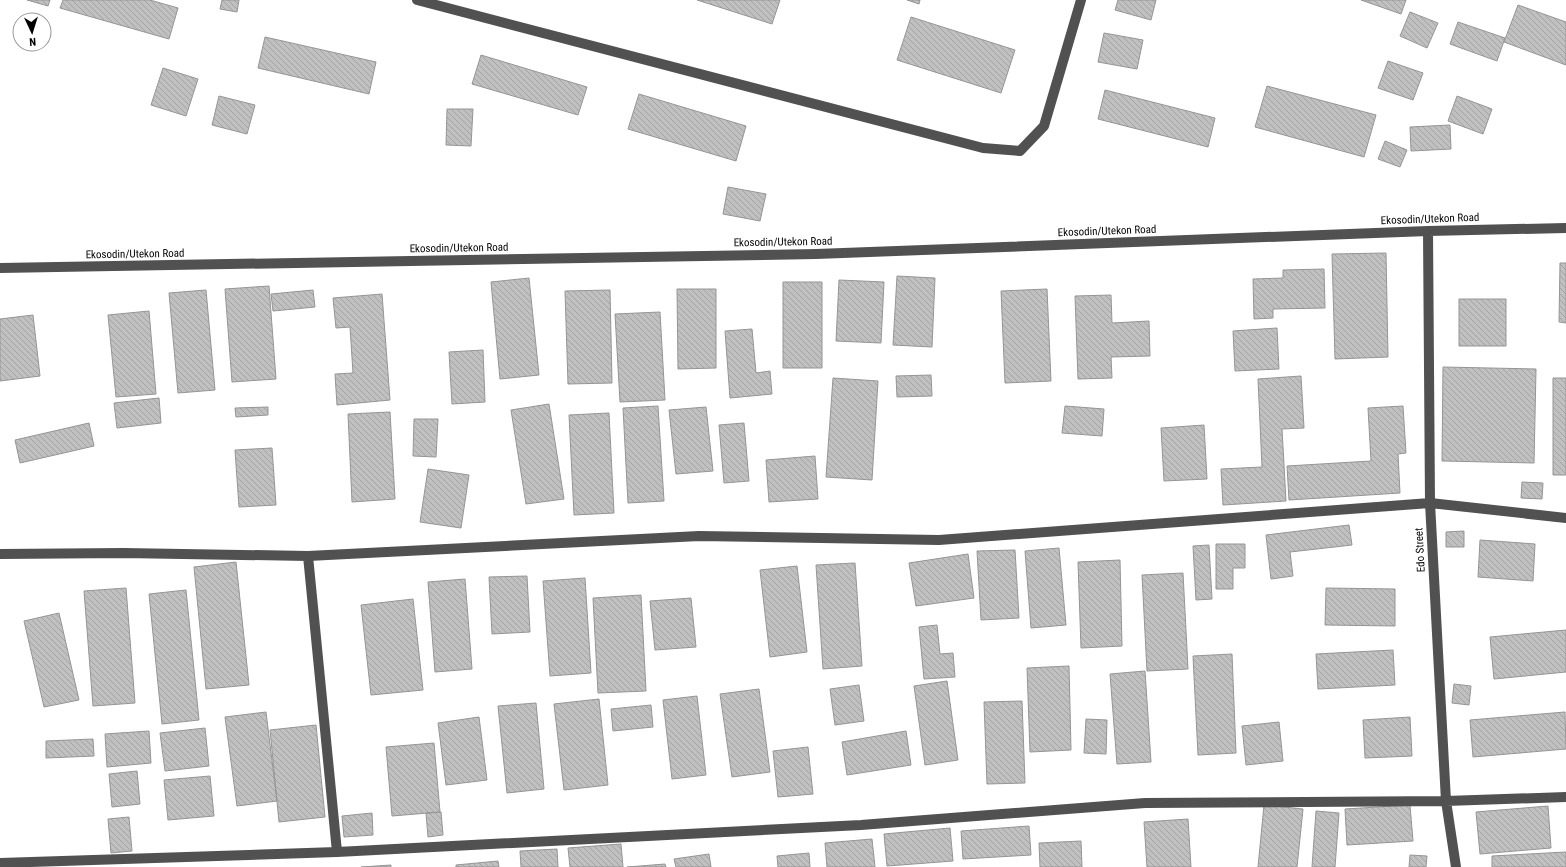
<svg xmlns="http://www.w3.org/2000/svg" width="1566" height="867" font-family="'Roboto Condensed',sans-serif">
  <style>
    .building { fill: url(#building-back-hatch); stroke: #959595 }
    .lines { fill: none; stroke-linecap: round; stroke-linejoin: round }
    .minor { stroke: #515151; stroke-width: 10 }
    .labels { text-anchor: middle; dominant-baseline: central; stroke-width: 3; stroke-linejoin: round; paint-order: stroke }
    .street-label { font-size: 11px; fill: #000; stroke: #fff }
  </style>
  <defs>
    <pattern id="building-back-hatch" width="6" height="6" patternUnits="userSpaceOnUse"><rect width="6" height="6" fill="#c0c0c0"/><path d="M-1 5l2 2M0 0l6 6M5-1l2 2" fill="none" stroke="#a3a3a3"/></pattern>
  </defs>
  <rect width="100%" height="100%" fill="#fff"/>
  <!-- building -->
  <path class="building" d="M27 0H50L48 6Z
    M63 0H150L178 8 169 39 60 8Z
    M222 0H239L237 12 220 9Z
    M697 0H780L772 24Z
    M907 0H920L919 4Z
    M1118 0H1156L1151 20 1115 10Z
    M1361 0H1406L1401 14Z
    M1518 5 1566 22V65L1504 42Z
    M1410 12 1438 23 1427 48 1400 36Z
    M911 17 1015 50 1001 93 897 60Z
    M1458 22 1505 38 1497 61 1450 44Z
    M1104 33 1143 40 1137 69 1098 62Z
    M265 37 376 62 369 94 258 68Z
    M481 55 587 87 578 115 472 84Z
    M1388 61 1423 73 1413 100 1378 88Z
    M163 68 198 79 186 116 151 105Z
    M1267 86 1376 115 1364 157 1255 127Z
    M1105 90 1215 118 1208 147 1098 119Z
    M639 94 746 126 736 161 628 129Z
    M219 96 255 105 247 134 212 125Z
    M1457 96 1492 109 1483 134 1448 121Z
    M447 109H473L471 146 446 145Z
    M1450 125 1451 149 1411 151 1410 127Z
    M1385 141 1407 150 1400 167 1378 159Z
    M728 187 766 194 760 221 723 214Z
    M1386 253 1388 357 1335 359 1332 254Z
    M1560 263H1566V323L1559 322Z
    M1324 269 1325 308 1273 309V318L1254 319 1253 279 1283 278V270Z
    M897 276 935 278 932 347 893 345Z
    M529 278 539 375 500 379 491 282Z
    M839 280 884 282 881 343 836 341Z
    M783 282H822V368H783Z
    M269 286 276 379 232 382 225 289Z
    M677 289H716V368L678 369Z
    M1047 289 1051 381 1005 383 1001 291Z
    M206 290 215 390 178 393 169 293Z
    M313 290 315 307 273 311 271 294Z
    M610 290 612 383 568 384 565 291Z
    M382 294 390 400 337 405 335 374 353 373 350 327 336 328 333 298Z
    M1111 295 1112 323 1149 321 1150 356 1111 357 1112 378 1078 379 1075 296Z
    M1459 299H1506V346H1459Z
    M149 311 156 394 116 397 108 315Z
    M660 312 665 400 620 402 615 314Z
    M33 315 40 376 0 381V319Z
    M1277 328 1279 369 1235 371 1233 331Z
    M752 329 756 373 770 371 772 394 730 398 725 331Z
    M483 350 485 402 452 404 449 352Z
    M1443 367 1536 369 1534 463 1442 461Z
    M931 375 932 396 897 397 896 376Z
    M1301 376 1304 428 1282 429 1286 501 1223 505 1221 469 1262 467 1258 379Z
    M833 378 878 381 872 480 826 477Z
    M1553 378H1566V475H1553Z
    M159 398 161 423 117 428 114 403Z
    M549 404 564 499 526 504 511 410Z
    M658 406 664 501 628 503 623 408Z
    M1065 406 1104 409 1102 436 1062 433Z
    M1403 406 1406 453 1398 454 1400 493 1289 500 1287 466 1371 461 1368 408Z
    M268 407V415L236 417 235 408Z
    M706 407 713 471 676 474 669 410Z
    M390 412 395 499 352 502 348 414Z
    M609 413 614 513 574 515 569 415Z
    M414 419H438L436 457 413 456Z
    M89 423 94 446 20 463 15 440Z
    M744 423 749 481 724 483 719 425Z
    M1204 425 1207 479 1164 481 1161 428Z
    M272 448 276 505 239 507 235 450Z
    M815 456 818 499 769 502 766 460Z
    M428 469 469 475 461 528 420 522Z
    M1522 482 1543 483 1542 499 1521 498Z
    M1349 525 1352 545 1290 552 1293 576 1271 579 1266 535Z
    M1464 531V547H1446V532Z
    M1480 540 1535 544 1533 581 1478 577Z
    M1216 544H1245V568H1233V589H1216Z
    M1209 545 1212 599 1196 600 1193 546Z
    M1059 548 1066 625 1031 628 1025 551Z
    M1015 550 1019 618 981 620 977 551Z
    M968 554 974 598 916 606 909 563Z
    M1120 560 1122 646 1081 648 1078 562Z
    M236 562 249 685 206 689 194 567Z
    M855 563 862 666 823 669 816 565Z
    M797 566 807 652 770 657 760 570Z
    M1183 573 1188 669 1147 671 1142 575Z
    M527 576 530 632 492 634 489 577Z
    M585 578 591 673 550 676 543 581Z
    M465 579 472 669 435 672 428 582Z
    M126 588 135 703 93 706 84 591Z
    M1326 588 1395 589V626L1325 625Z
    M186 590 199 720 162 724 149 594Z
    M641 595 646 691 598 693 593 598Z
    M691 598 696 647 655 650 650 601Z
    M413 599 423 690 371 695 361 605Z
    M59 613 79 700 44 707 24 621Z
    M937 625 940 654 953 653 955 677 924 679 919 627Z
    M1566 630V672L1494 679 1490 637Z
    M1393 650 1395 685 1318 689 1316 654Z
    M1232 654 1236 753 1198 755 1193 656Z
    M1069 666 1071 750 1030 752 1027 668Z
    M1145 671 1151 762 1117 764 1110 674Z
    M947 681 958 760 925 765 914 686Z
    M1454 684 1471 686 1469 705 1452 703Z
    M859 685 864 721 835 725 830 689Z
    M759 689 770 772 732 777 720 694Z
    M697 696 706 775 672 779 663 700Z
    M599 699 608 785 564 790 554 704Z
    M1022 701 1025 783 987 784 984 702Z
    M536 703 544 789 507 793 498 706Z
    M651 705 653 727 613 731 611 709Z
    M266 712 277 801 237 806 225 717Z
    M1565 712 1566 749 1473 757 1470 720Z
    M479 717 487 780 446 785 438 723Z
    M1410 717 1412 756 1365 758 1363 720Z
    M1086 719 1107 720 1106 754 1084 753Z
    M1279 722 1283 761 1246 765 1242 726Z
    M316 725 325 817 279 822 270 730Z
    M205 728 209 766 165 771 160 733Z
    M149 731 151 763 107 767 105 734Z
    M906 731 911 765 847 775 842 742Z
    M93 739 94 756 46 758V741Z
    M434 743 440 812 392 816 386 747Z
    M808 747 813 794 778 797 773 751Z
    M137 771 140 804 112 807 109 774Z
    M210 776 214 816 168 820 164 780Z
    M1264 805 1303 809 1297 867H1258Z
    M1410 805 1413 841 1347 845 1345 809Z
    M1548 806 1551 848 1480 854 1476 812Z
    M1316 811 1339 813 1335 867H1312Z
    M441 812 443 835 428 837 426 813Z
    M372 813 373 835 344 837 342 816Z
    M129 817 132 851 111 853 108 819Z
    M1188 819 1191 867H1147L1144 822Z
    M1029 826 1031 855 963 859 961 831Z
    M950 828 953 861 887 866 884 834Z
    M872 839 875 867H827L825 843Z
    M1081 841 1082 867H1040L1039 843Z
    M621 844 623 867H570L568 848Z
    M557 849 558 867H521L520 851Z
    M1566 852V867H1492V856Z
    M809 853 810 867H778L777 856Z
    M709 854 711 867H676L674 859Z
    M1410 855 1427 856 1426 867H1409Z
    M498 861 499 867H456V865Z
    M665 864 666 867H627Z
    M391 865V867H361Z"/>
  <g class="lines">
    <!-- minor -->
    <path class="minor" d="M417 0 983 148 1020 151 1044 126 1081 0
      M1428 231 1430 503 1446 801 1456 867
      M0 268 816 254 1428 231 1566 228
      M0 554 124 553 308 556 699 536 939 540 1430 503 1566 518
      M308 556 337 852
      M0 863 337 852 861 825 1145 803 1446 801 1566 797"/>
  </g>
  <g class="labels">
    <!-- street labels -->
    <g class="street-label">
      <text transform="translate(1430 219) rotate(-2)">Ekosodin/Utekon Road</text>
      <text transform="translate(1107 231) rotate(-2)">Ekosodin/Utekon Road</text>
      <text transform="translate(783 242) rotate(-1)">Ekosodin/Utekon Road</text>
      <text transform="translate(459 248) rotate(-1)">Ekosodin/Utekon Road</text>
      <text transform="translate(135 254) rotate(-1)">Ekosodin/Utekon Road</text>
      <text transform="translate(1420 550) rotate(-93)">Edo Street</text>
    </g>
  </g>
  <!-- north arrow -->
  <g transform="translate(32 32) rotate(176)"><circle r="19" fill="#ffffff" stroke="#999999"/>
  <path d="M0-3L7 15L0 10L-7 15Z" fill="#000000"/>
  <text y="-6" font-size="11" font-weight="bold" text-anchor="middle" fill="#000000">N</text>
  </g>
</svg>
